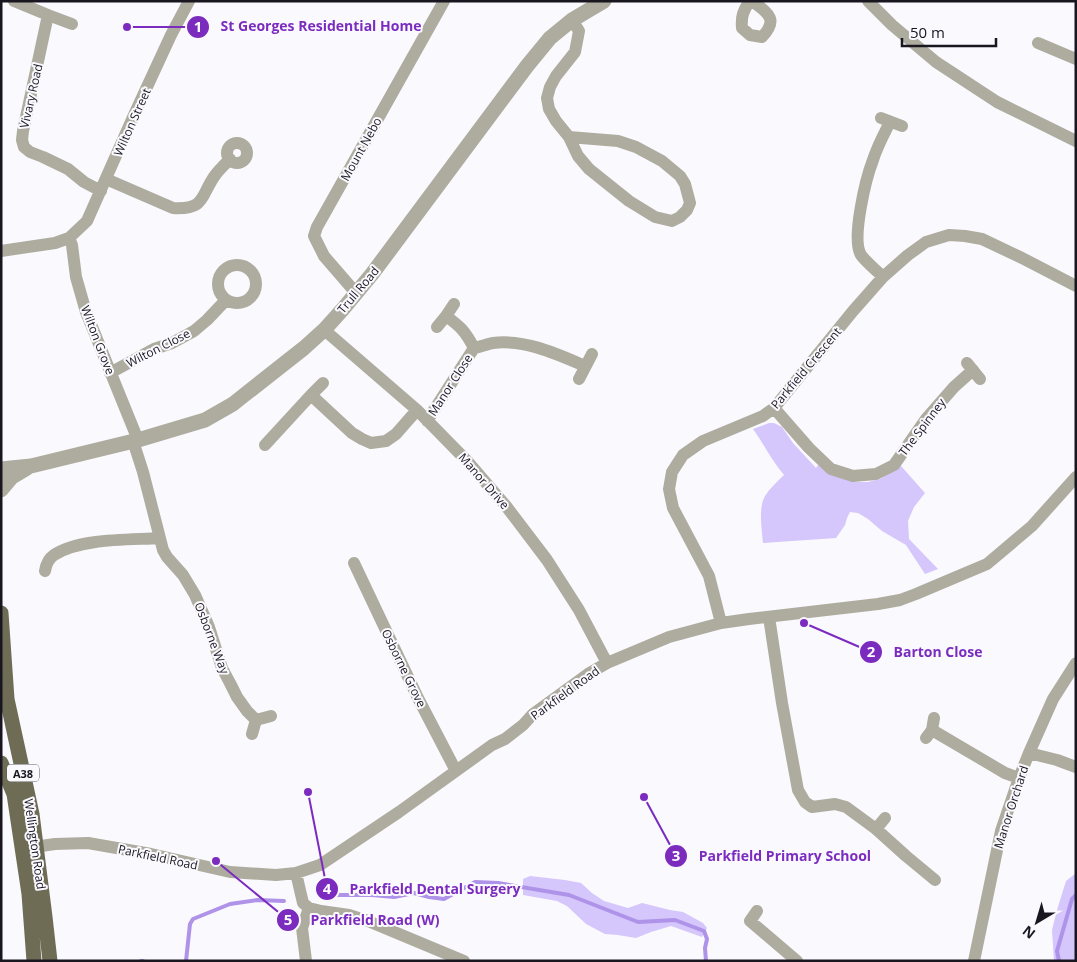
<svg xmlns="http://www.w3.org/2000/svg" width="1077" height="962" font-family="'Open Sans',sans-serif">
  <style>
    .green { fill: #d5c6fc }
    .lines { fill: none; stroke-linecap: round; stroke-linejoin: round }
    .stream { stroke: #ae93e9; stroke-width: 4 }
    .minor { stroke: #aeac9f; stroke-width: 12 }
    .tertiary { stroke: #aeac9f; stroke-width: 15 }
    .primary { stroke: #6f6c56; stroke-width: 15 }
    .labels { text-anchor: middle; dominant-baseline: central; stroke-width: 4; stroke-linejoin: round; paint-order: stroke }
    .shield { fill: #faf9fe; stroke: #5c5a63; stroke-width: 1 }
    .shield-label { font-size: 11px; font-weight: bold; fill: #191620 }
    .street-label { font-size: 12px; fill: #191620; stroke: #faf9fe }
    .leader { fill: none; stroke: #7b2cbf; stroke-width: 2 }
    .callout-dot { fill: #7b2cbf; stroke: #faf9fe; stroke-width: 2 }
    .mark-label { font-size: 15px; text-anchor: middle; font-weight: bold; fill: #fff }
    .callout-label { font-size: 14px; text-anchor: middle; font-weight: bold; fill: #7b2cbf; stroke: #faf9fe; stroke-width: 4; stroke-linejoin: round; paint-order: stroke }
  </style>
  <rect width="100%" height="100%" fill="#faf9fe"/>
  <!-- green -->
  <path class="green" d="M769 423H774L782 427 793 443 816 468 818 465 854 482H868L880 479 901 466 925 493 914 507 908 521 909 539 938 569 925 574 906 545 882 531 868 519 858 513 850 512 847 518 845 525 836 538 763 543C762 530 758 508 765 496 770 488 777 482 784 475 772 461 764 444 753 429Z
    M1076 873V961H1054L1052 930 1057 910 1066 881Z
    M530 876 565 880 581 883 592 893 604 901 628 908 642 903 670 910 683 912 703 923 707 928 702 937 671 926 651 932 636 938 618 935 605 934 586 924 567 906 557 901 523 895V879Z"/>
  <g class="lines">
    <!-- stream -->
    <path class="stream" d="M325 895H372L394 897 414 893 429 897 444 899 475 882 498 883 569 895 638 922 675 920 704 931 707 939 705 948 706 961
      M141 961H143
      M186 961 190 924 193 919 230 904 257 900 284 901
      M1059 961 1057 951 1072 899 1076 895"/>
    <!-- minor -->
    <path class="minor" d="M14 1 48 15 23 131 22 140 24 147 30 152 43 157 68 169 84 182 101 191
      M750 1C743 10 741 17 742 28L750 35 762 37C779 19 768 13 752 1
      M868 1 892 25 936 62 997 102 1076 141
      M48 15 72 24
      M1038 43 1076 59
      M881 118 902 126
      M569 137 618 141 636 147 662 161 680 176 685 184 690 203 687 210 680 217 672 221 655 217 629 201 589 169 578 156 569 137 556 121 549 109 547 98 550 87 556 76 575 52 579 31 572 20
      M227 153a10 10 0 1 1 20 0a10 10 0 1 1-20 0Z
      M106 179 173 208C207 210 200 195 216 174 220 169 225 164 230 159
      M69 238 72 245 76 277 86 312 138 440
      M1 251 55 243 69 238 87 221 134 115 171 35 189 1
      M218 284a19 19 0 1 1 38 0a19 19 0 1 1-38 0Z
      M883 277C877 271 866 262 861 255 851 239 866 178 873 160 877 147 884 134 890 122
      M356 293 324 256 314 236 317 227 444 1
      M446 316 454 304
      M437 327 446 316C461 327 465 331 474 348 480 347 487 344 493 343 525 339 557 354 585 366
      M325 329 329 334 417 410 468 462 506 506 547 560 579 610 607 663
      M967 363 980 379
      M110 373 154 349 172 343 194 331 207 320 226 300
      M579 379 592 354
      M311 395 323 383
      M774 408 809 448 831 469 853 476 876 474 894 465 926 419 954 387 973 370
      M427 421 474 348
      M133 441 143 472 163 550 167 557 183 575 195 595 209 627 222 668 230 683 237 697 247 711 256 720
      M265 445 311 395 352 433 362 439 371 443 386 441 396 434 417 410
      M354 563 418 698 456 771
      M45 571C46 565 48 559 54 555 79 538 130 540 160 538
      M769 617 782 703 798 790 805 802 812 807 835 804 846 807 876 829 906 856 935 880
      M721 623 709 576 673 508 669 489 672 472 683 455 703 441 763 416 774 408 853 311 883 277 908 255 926 242 949 235 965 236 982 239 1022 258 1076 286
      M932 730 1005 773 1019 778
      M252 734 256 720 271 716
      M926 738 932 730 934 718
      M1029 753 1057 760 1076 767
      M876 829 885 818
      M27 848 55 844 88 843 151 854 230 872 276 875 296 873 320 865 399 812 492 745 505 739 523 725 533 714 588 674 607 663 669 637 721 623 749 619 878 604 900 600 916 594 987 564 1032 526 1076 477
      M296 873 303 903 309 908 321 911 349 915 368 921 464 961
      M757 911 750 921 797 961
      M306 961 302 928 309 908
      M974 961 1001 831 1019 778 1029 753 1053 699 1076 663"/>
    <!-- tertiary -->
    <path class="tertiary" d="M1 469 31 466 138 440 205 420 233 404 243 396 304 348 325 329 343 309 372 274 527 66 550 38 572 20 604 1
      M1 490 12 477 27 468"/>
    <!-- primary -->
    <path class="primary" d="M1 613 7 699 32 814 45 917 50 961
      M1 763 14 794 29 894 34 961"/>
  </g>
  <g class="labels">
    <!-- shield labels -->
    <rect class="shield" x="7" y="764.5" width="32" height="17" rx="4"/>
    <g class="shield-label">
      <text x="23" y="773">A38</text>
    </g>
    <!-- street labels -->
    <g class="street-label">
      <text transform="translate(31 96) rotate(-77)">Vivary Road</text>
      <text transform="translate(132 122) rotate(-66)">Wilton Street</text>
      <text transform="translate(361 149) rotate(-61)">Mount Nebo</text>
      <text transform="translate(358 290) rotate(-50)">Trull Road</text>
      <text transform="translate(98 340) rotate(69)">Wilton Grove</text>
      <text transform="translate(158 348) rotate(-27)">Wilton Close</text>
      <text transform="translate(806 368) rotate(-50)">Parkfield Crescent</text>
      <text transform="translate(450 385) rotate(-57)">Manor Close</text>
      <text transform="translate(922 427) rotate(-53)">The Spinney</text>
      <text transform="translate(484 481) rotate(49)">Manor Drive</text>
      <text transform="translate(212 638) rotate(69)">Osborne Way</text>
      <text transform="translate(404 668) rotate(64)">Osborne Grove</text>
      <text transform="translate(565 693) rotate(-36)">Parkfield Road</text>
      <text transform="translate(1011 807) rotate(-72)">Manor Orchard</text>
      <text transform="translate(35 844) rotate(82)">Wellington Road</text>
      <text transform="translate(158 857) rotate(12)">Parkfield Road</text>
    </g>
  </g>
  <!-- callouts -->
  <path class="leader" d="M127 27L198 27M804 623L871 652M644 797L676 856M308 792L327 889M216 861L288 920"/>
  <g class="callout-dot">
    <circle cx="127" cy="27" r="5"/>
    <circle cx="804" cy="623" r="5"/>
    <circle cx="644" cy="797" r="5"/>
    <circle cx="308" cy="792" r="5"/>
    <circle cx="216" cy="861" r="5"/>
    <circle cx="198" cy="27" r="12"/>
    <circle cx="871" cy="652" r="12"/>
    <circle cx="676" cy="856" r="12"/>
    <circle cx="327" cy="889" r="12"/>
    <circle cx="288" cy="920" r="12"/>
  </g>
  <g class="mark-label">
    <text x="198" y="32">1</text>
    <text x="871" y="657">2</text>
    <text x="676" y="861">3</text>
    <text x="327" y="894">4</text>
    <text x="288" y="925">5</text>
  </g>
  <g class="callout-label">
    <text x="321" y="31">St Georges Residential Home</text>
    <text x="938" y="657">Barton Close</text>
    <text x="785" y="861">Parkfield Primary School</text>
    <text x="435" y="894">Parkfield Dental Surgery</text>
    <text x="375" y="925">Parkfield Road (W)</text>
  </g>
  <!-- border -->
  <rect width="1077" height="962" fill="none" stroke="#191620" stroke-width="5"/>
  <!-- north arrow -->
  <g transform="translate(1037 922) rotate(218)" stroke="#faf9fe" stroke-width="4" paint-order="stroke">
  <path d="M0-4L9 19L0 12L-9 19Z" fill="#191620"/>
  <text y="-8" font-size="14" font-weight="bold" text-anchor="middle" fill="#191620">N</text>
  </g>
  <!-- scale -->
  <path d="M902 38v8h94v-8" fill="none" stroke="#191620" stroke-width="2.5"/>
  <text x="910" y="38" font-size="15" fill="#191620" stroke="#faf9fe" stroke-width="4" paint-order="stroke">50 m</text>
</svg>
